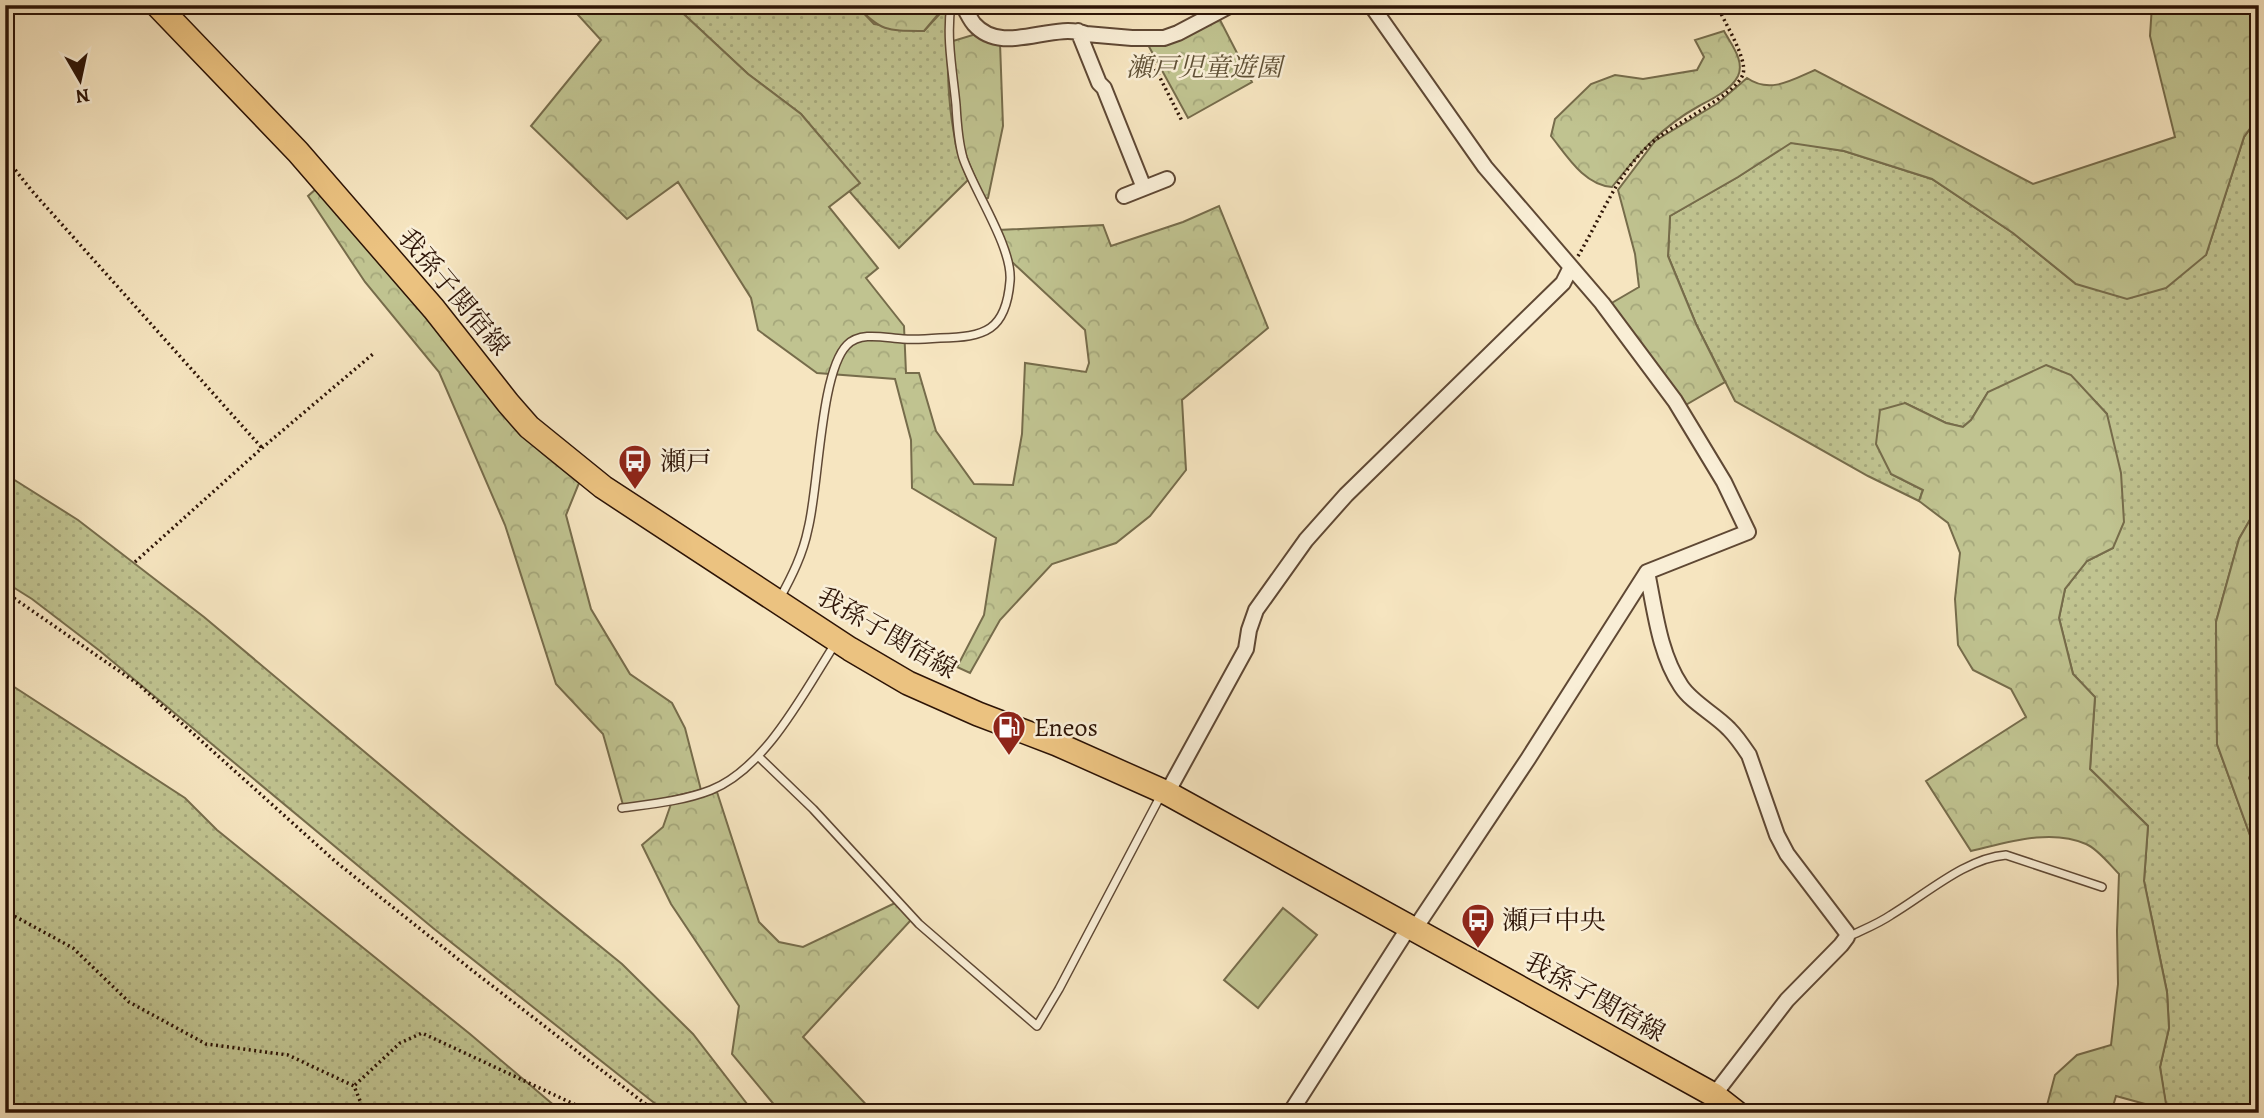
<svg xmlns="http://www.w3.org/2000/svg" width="2264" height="1118" font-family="Alegreya,'Noto Serif JP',serif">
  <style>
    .grass { fill: url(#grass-dots); stroke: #766c4b; stroke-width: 2 }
    .forest { fill: url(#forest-crowns); stroke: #766c4b; stroke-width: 2 }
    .garden { fill: #c0c390; stroke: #766c4b; stroke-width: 2 }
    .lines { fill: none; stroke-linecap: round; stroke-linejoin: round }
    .lane-casing { stroke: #5f4834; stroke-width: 10 }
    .street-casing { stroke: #5f4834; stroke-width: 18 }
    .primary-casing { stroke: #2d1406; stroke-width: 26 }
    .path { stroke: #2d1406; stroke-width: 3.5; stroke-dasharray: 2 3.5; stroke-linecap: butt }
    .lane { stroke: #f9eed6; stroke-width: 7 }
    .street { stroke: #f9eed6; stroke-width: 14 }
    .primary { stroke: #ebc280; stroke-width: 23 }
    .labels { text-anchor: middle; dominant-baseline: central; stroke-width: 5; stroke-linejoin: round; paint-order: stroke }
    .park-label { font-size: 26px; font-style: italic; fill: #605136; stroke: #f9eed6 }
    .street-label { font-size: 26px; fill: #2d1406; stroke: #f9eed6 }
    .poi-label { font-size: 26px; fill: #2d1406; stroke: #f9eed6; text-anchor: start }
  </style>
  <defs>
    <pattern id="grass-dots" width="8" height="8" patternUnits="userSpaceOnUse" patternTransform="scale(1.75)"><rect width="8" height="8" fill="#c0c390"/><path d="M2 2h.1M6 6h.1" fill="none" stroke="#a5a77b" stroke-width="1.8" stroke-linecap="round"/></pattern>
    <pattern id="forest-crowns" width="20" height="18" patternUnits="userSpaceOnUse" patternTransform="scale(1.75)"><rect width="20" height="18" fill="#c0c390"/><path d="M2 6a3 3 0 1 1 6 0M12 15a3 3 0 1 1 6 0" fill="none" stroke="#a5a77b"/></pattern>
  </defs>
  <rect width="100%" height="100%" fill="#f6e5c0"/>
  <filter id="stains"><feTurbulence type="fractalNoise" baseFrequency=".00286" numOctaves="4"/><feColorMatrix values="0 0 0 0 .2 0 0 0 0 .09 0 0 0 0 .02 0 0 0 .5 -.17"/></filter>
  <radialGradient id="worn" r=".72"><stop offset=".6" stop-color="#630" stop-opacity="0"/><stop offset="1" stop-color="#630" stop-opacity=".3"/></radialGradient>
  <!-- grass -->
  <path class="grass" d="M674 5H856L874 24 924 31 948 5C947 60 945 129 968 180L899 248 849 191 859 183 801 114 748 74Z
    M2259 116V504L2239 539 2216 622 2217 744 2259 860V1105L2248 1106 2246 1113H2167L2160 1067 2169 1028 2167 992 2144 881 2148 826 2090 769 2095 697 2073 674 2059 618 2065 589 2087 561 2113 548 2107 414 2090 396 1988 392 1971 420 1963 427 1946 423 1905 403 1891 474 1923 490 1919 501 1868 476 1735 401 1696 324 1668 256 1670 216 1738 177 1791 142 1844 151 1932 179 2013 233 2076 284 2206 255 2244 137Z
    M5 474 78 520 204 617 460 832 622 964 693 1034 754 1113H667L433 928 100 651 32 599 5 582Z
    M5 681 185 798 217 830 470 1034 563 1113H5Z"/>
  <!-- forest -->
  <path class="forest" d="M569 5H674L748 74 801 114 860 183 829 207 878 268 866 278 904 326 906 373H919L936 431 974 484 1013 485 1022 434 1025 363 1086 372 1089 363 1085 330 1012 262 999 230 1103 225 1111 246 1183 222 1219 206 1268 328 1182 400 1186 470 1150 516 1116 543 1052 564 1000 620 970 673 957 667 984 615 996 538 912 488 911 440 895 379 817 373 758 330 751 298 678 182 627 219 531 126 601 40Z
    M856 5H946L924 31C888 31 881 32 856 5Z
    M2152 5H2259V116L2244 137 2206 255 2166 288 2127 299 2076 284 2013 233 1932 179 1844 151 1791 143 1738 177 1670 216 1668 256 1696 324 1725 382 1684 406 1610 304 1639 287 1635 254 1618 190 1655 141 1718 103 1747 78C1770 94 1792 80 1815 70L2033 184 2175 137 2150 36Z
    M1219 18 1252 82 1188 118 1147 43Z
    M1724 31C1731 44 1745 61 1738 76 1731 90 1712 99 1699 106 1661 127 1639 153 1612 187 1584 185 1567 156 1551 136L1555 119 1591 84 1615 75 1643 79 1697 70 1704 57 1695 40Z
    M976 34 1000 43 1003 126 988 198 985 199C979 185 971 170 966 155 956 127 955 72 953 41Z
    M316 189 429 321 511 421 542 453 579 483 566 515 591 609 630 674 672 703 685 728 701 790 658 800 623 805 603 734 556 684 505 525 439 372 365 282 308 196Z
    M2046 365 2071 375 2107 414 2121 473 2124 522 2113 548 2087 561 2065 589 2059 618 2073 674 2095 697 2090 769 2148 826 2144 881 2167 992 2169 1028 2160 1067 2167 1110 2116 1096 2111 1113H2045L2055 1075 2077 1055 2111 1045 2118 984 2117 931 2119 874C2110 865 2098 849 2086 844 2050 828 2006 843 1971 851L1926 781 2026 717 2011 689 1973 670 1958 645 1955 599 1960 553 1948 523 1919 501 1923 490 1891 474 1876 444 1880 410 1905 403 1946 423 1963 427 1971 420 1988 392Z
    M2259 504V756L2249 778 2259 798V860L2217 744 2216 622 2239 539Z
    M717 792 759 922 779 942 803 947 895 903 911 920 803 1037 874 1113H781L732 1054 739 1006 671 904 642 845 663 827 671 804Z"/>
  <!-- garden -->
  <path class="garden" d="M1283 908 1317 935 1258 1008 1224 980Z"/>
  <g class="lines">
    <defs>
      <path id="lane" d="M780 598C792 576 803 554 808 529 819 487 820 372 847 345 861 331 885 338 903 339 915 340 928 339 940 338 985 337 1006 331 1010 281 1013 248 974 191 963 158 958 141 957 123 956 105 953 73 946 38 951 5
        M758 756 813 809 919 924 1037 1026 1059 989 1161 795
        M622 808C651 804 683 801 711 790 766 768 804 692 835 644
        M1848 937C1862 930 1878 924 1891 915 1925 895 1966 858 2006 855L2102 887"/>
      <path id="street" d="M963 5C966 11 970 19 974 24 1003 57 1052 21 1086 34L1132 38H1164L1178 33 1231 5
        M1371 5 1485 167 1602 303 1675 401 1724 482 1748 532 1647 572 1528 759 1414 930
        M1078 31 1099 83 1104 88 1144 188
        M1124 196 1167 179
        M1647 572C1655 610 1659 653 1681 686 1692 703 1715 714 1729 729 1737 737 1743 746 1749 755L1777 835 1787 854 1847 933V937L1841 945 1787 1000 1714 1095
        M1167 793 1246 649 1249 630 1256 610 1306 540 1346 495 1563 283 1570 269
        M1290 1113 1409 927"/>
      <path id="primary" d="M157 5 298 152 434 309 508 403 529 427 603 487 850 649 908 683 978 714 1057 744 1167 793 1714 1095 1737 1113"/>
    </defs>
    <!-- lane casing -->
    <use href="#lane" class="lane-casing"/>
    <!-- street casing -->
    <use href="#street" class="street-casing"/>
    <!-- primary casing -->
    <use href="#primary" class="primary-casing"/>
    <!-- path -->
    <path class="path" d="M1148 54 1182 121
      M5 157 32 191 262 448
      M1578 256C1602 216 1618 170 1655 140 1674 124 1737 94 1743 74 1748 59 1723 20 1717 5
      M135 562 262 448 373 354
      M5 592 138 684 336 862 473 971 657 1113
      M5 911 73 948 129 1002 206 1044 288 1055 354 1086 365 1113
      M355 1085 400 1043 422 1033 593 1113"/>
    <!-- lane -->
    <use href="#lane" class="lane"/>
    <!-- street -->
    <use href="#street" class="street"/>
    <!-- primary -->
    <use href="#primary" class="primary"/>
  </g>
  <!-- icons -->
  <defs>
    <symbol id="bus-pin" viewBox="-11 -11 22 30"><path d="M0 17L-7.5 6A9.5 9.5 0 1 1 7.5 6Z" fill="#8f2418" stroke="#f9eed6"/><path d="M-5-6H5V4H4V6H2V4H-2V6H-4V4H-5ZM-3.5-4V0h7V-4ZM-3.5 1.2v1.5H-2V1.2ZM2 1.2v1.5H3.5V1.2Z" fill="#fff"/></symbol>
    <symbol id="fuel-pin" viewBox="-11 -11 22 30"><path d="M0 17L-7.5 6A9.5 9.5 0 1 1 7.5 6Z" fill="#8f2418" stroke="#f9eed6"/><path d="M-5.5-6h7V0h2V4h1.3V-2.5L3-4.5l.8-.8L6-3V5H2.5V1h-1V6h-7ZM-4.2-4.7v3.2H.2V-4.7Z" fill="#fff"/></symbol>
  </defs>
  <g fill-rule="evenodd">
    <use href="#bus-pin" x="616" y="442" width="38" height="52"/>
    <use href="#fuel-pin" x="990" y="708" width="38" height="52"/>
    <use href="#bus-pin" x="1459" y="901" width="38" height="52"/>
  </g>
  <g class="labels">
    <!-- park labels -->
    <g class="park-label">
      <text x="1204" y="67">瀬戸児童遊園</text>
    </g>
    <!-- street labels -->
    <g class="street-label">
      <text transform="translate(454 292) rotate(50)">我孫子関宿線</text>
      <text transform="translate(887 633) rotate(30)">我孫子関宿線</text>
      <text transform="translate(1595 997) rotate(29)">我孫子関宿線</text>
    </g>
    <!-- poi labels -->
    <g class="poi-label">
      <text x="660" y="461">瀬戸</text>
      <text x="1034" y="727">Eneos</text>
      <text x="1502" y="920">瀬戸中央</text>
    </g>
  </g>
  <!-- margin -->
  <rect width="2264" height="1118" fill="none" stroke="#f6e5c0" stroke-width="28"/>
  <rect x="7" y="7" width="2250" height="1104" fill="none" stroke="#2d1406" stroke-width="3.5"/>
  <rect x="14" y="14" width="2236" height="1090" fill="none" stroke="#2d1406" stroke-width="2"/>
  <!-- north arrow -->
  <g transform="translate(80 80) rotate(171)" stroke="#f9eed6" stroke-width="5" paint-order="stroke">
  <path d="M0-5L12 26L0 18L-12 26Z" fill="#2d1406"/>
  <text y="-10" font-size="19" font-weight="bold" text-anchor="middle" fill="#2d1406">N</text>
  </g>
  <rect width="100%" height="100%" filter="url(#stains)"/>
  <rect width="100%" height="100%" fill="url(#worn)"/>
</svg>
